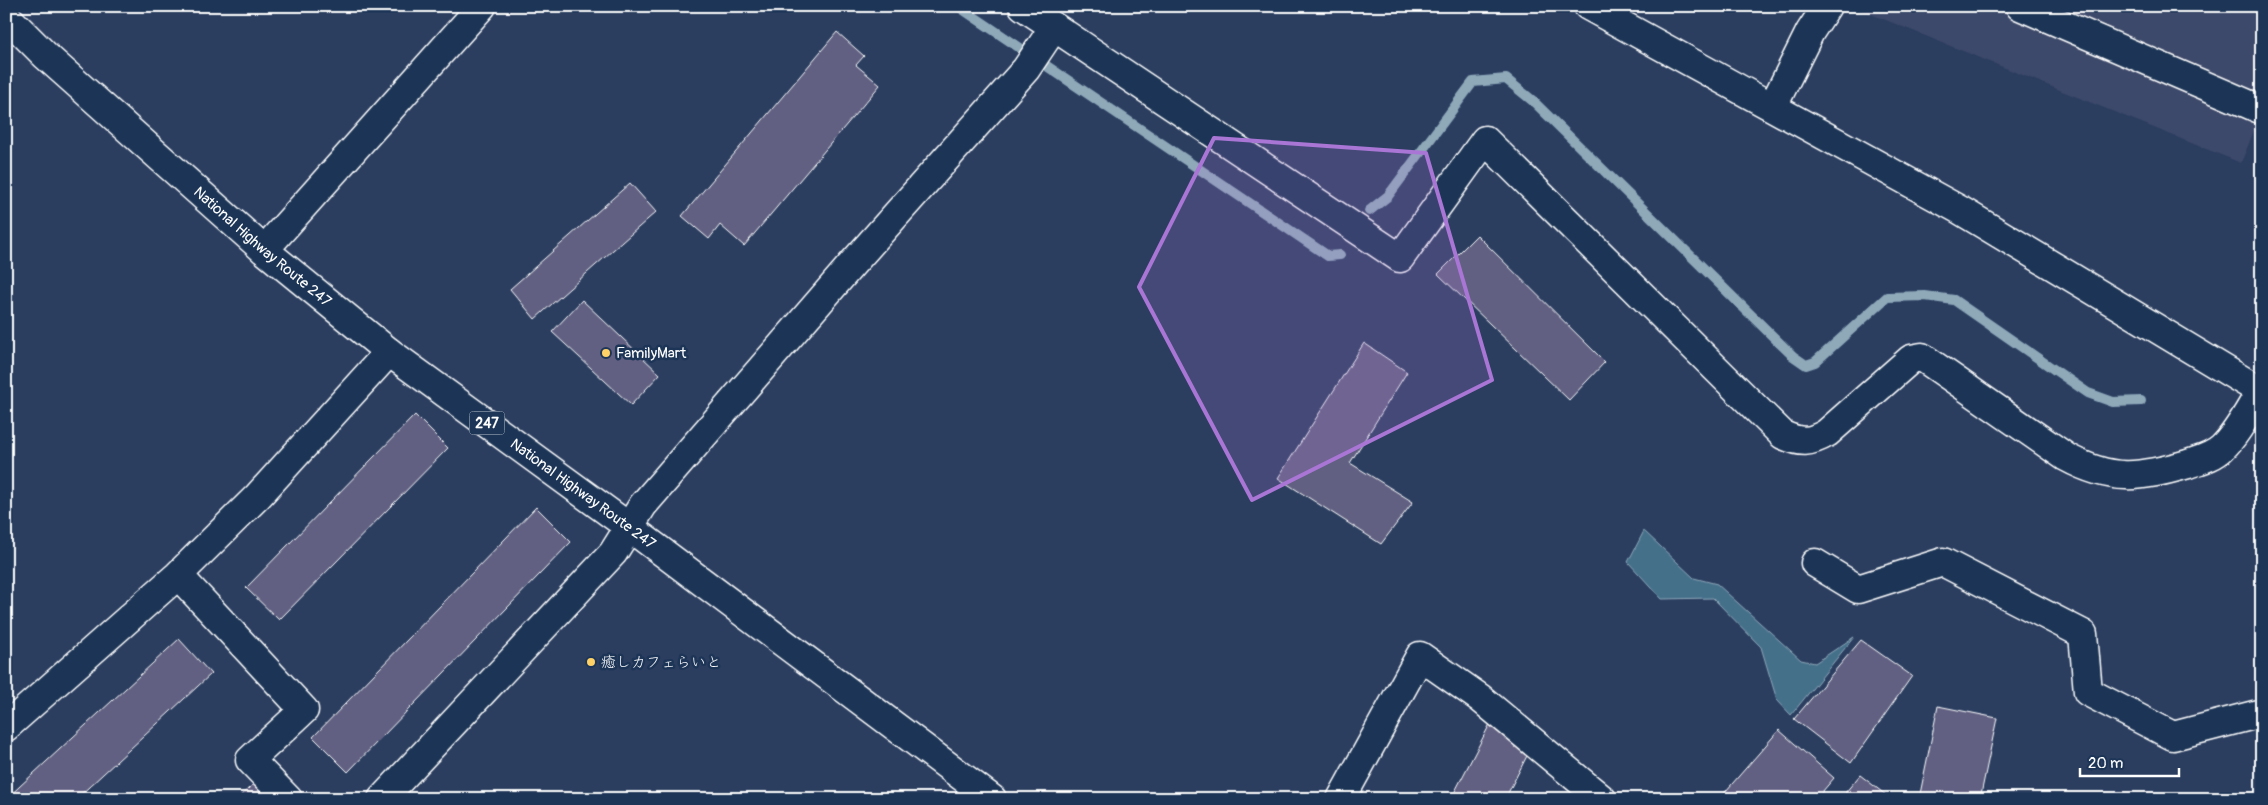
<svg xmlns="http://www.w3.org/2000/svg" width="2268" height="805" font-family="Pangolin,'Klee One',sans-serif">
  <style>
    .built { fill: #3c486a }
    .water { fill: #446f8a; stroke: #8fa9b9 }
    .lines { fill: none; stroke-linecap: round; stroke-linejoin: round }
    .stream { stroke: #8fa9b9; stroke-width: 10 }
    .building { fill: #626182; stroke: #fff }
    .minor-casing { stroke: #fff; stroke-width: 31 }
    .highway-casing { stroke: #fff; stroke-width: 31 }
    .minor { stroke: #1d3557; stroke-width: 28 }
    .highway { stroke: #1d3557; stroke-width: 28 }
    .marked { fill: #a976d5; fill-opacity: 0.2; stroke: #a976d5; stroke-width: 4; stroke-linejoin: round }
    .poi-dot { fill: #ffd166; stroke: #1d3557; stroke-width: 2 }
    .labels { text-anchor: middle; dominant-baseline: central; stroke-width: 5; stroke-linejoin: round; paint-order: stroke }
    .shield { fill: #1d3557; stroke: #bbc2cd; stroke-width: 1 }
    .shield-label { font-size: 14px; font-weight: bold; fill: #fff }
    .street-label { font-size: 15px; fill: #fff; stroke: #1d3557 }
    .poi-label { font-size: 15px; fill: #fff; stroke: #1d3557; text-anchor: start }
  </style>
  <rect width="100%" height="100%" fill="#2b3e60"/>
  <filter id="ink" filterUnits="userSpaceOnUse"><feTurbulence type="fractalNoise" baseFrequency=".02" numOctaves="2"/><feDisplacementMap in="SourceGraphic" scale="10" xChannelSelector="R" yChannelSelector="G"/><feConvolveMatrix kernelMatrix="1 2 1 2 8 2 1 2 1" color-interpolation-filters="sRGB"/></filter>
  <g filter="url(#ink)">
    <!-- built -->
    <path class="built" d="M1851 6H2262V111L2241 163Z"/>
    <!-- water -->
    <path class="water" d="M1644 531 1694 578 1717 584 1801 660 1815 663 1854 637 1791 715 1777 700 1761 647 1713 598 1662 599 1628 562Z"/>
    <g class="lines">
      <!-- stream -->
      <path class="stream" d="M958 6 1328 256 1340 255
        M1369 211 1388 196 1473 82 1506 79 1533 101 1793 356 1806 365 1815 362 1887 297 1925 296 1954 300 2088 393 2113 402 2141 401"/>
    </g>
    <!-- building -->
    <path class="building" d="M837 32 864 56 856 65 880 85 744 246 720 225 709 239 682 216Z
      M630 183 656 212 535 319 510 289Z
      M1477 235 1605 362 1569 400 1438 274Z
      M582 300 660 374 631 405 552 332Z
      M1364 343 1407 372 1350 463 1413 502 1381 544 1278 478Z
      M415 415 448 448 279 620 246 588Z
      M536 507 571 542 348 772 313 737Z
      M179 639 211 674 76 799H6Z
      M1861 640 1912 676 1851 763 1794 719Z
      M1938 706 1997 718 1980 799H1919Z
      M1490 724 1532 746 1505 799H1451Z
      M1779 730 1834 778 1816 799H1719Z
      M1860 775 1891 799H1840Z
      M260 778 279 799H237Z"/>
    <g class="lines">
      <defs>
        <path id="minor" d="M1023 6 1400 258 1485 140 1783 435C1801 443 1810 443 1827 433L1911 359 1922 357 2066 457C2112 482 2139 478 2188 464 2199 460 2213 457 2222 448 2238 433 2249 410 2261 391
          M1588 6 1960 210 2262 392
          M2020 6 2262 110
          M1773 106 1810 32 1827 6
          M264 250 482 6
          M1815 563 1858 589 1943 562 2083 634 2088 692 2173 736 2262 713
          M178 575 304 710 250 760 288 799
          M6 727 178 575 258 496 389 352
          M382 799 613 553 643 505 853 263 1026 69 1054 27
          M1341 799 1420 656 1480 698 1602 799"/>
        <g id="highway">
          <path id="s1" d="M6 16 46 56 264 250 389 352 629 527 992 799"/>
        </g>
      </defs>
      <!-- minor casing -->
      <use href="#minor" class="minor-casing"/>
      <!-- highway casing -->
      <use href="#highway" class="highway-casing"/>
      <!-- minor -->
      <use href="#minor" class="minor"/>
      <!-- highway -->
      <use href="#highway" class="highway"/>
    </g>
  </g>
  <!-- marked area -->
  <path class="marked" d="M1214 138 1426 153 1492 380 1252 500 1139 287Z"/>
  <!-- markers -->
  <g class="poi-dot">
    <circle cx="606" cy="353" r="5"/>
    <circle cx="591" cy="662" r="5"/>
  </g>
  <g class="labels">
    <!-- shield labels -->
    <rect class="shield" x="469.5" y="411.5" width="35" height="23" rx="4"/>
    <g class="shield-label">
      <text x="487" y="423">247</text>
    </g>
    <!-- street labels -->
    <g class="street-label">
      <text stroke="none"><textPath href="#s1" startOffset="345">National Highway Route 247</textPath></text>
      <text stroke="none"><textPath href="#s1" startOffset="750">National Highway Route 247</textPath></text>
    </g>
    <!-- poi labels -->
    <g class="poi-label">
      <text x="616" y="353">FamilyMart</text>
      <text x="601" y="662">癒しカフェらいと</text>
    </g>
  </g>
  <!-- margin -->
  <rect width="2268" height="805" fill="none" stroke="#1d3557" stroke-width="25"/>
  <rect x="12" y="12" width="2243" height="780" fill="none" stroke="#fff" stroke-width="2" filter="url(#ink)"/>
  <!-- scale -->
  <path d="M2080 768v8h99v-8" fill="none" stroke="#ffffff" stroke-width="2.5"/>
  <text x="2088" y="768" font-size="15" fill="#ffffff" stroke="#1d3557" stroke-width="4" paint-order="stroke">20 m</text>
</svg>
